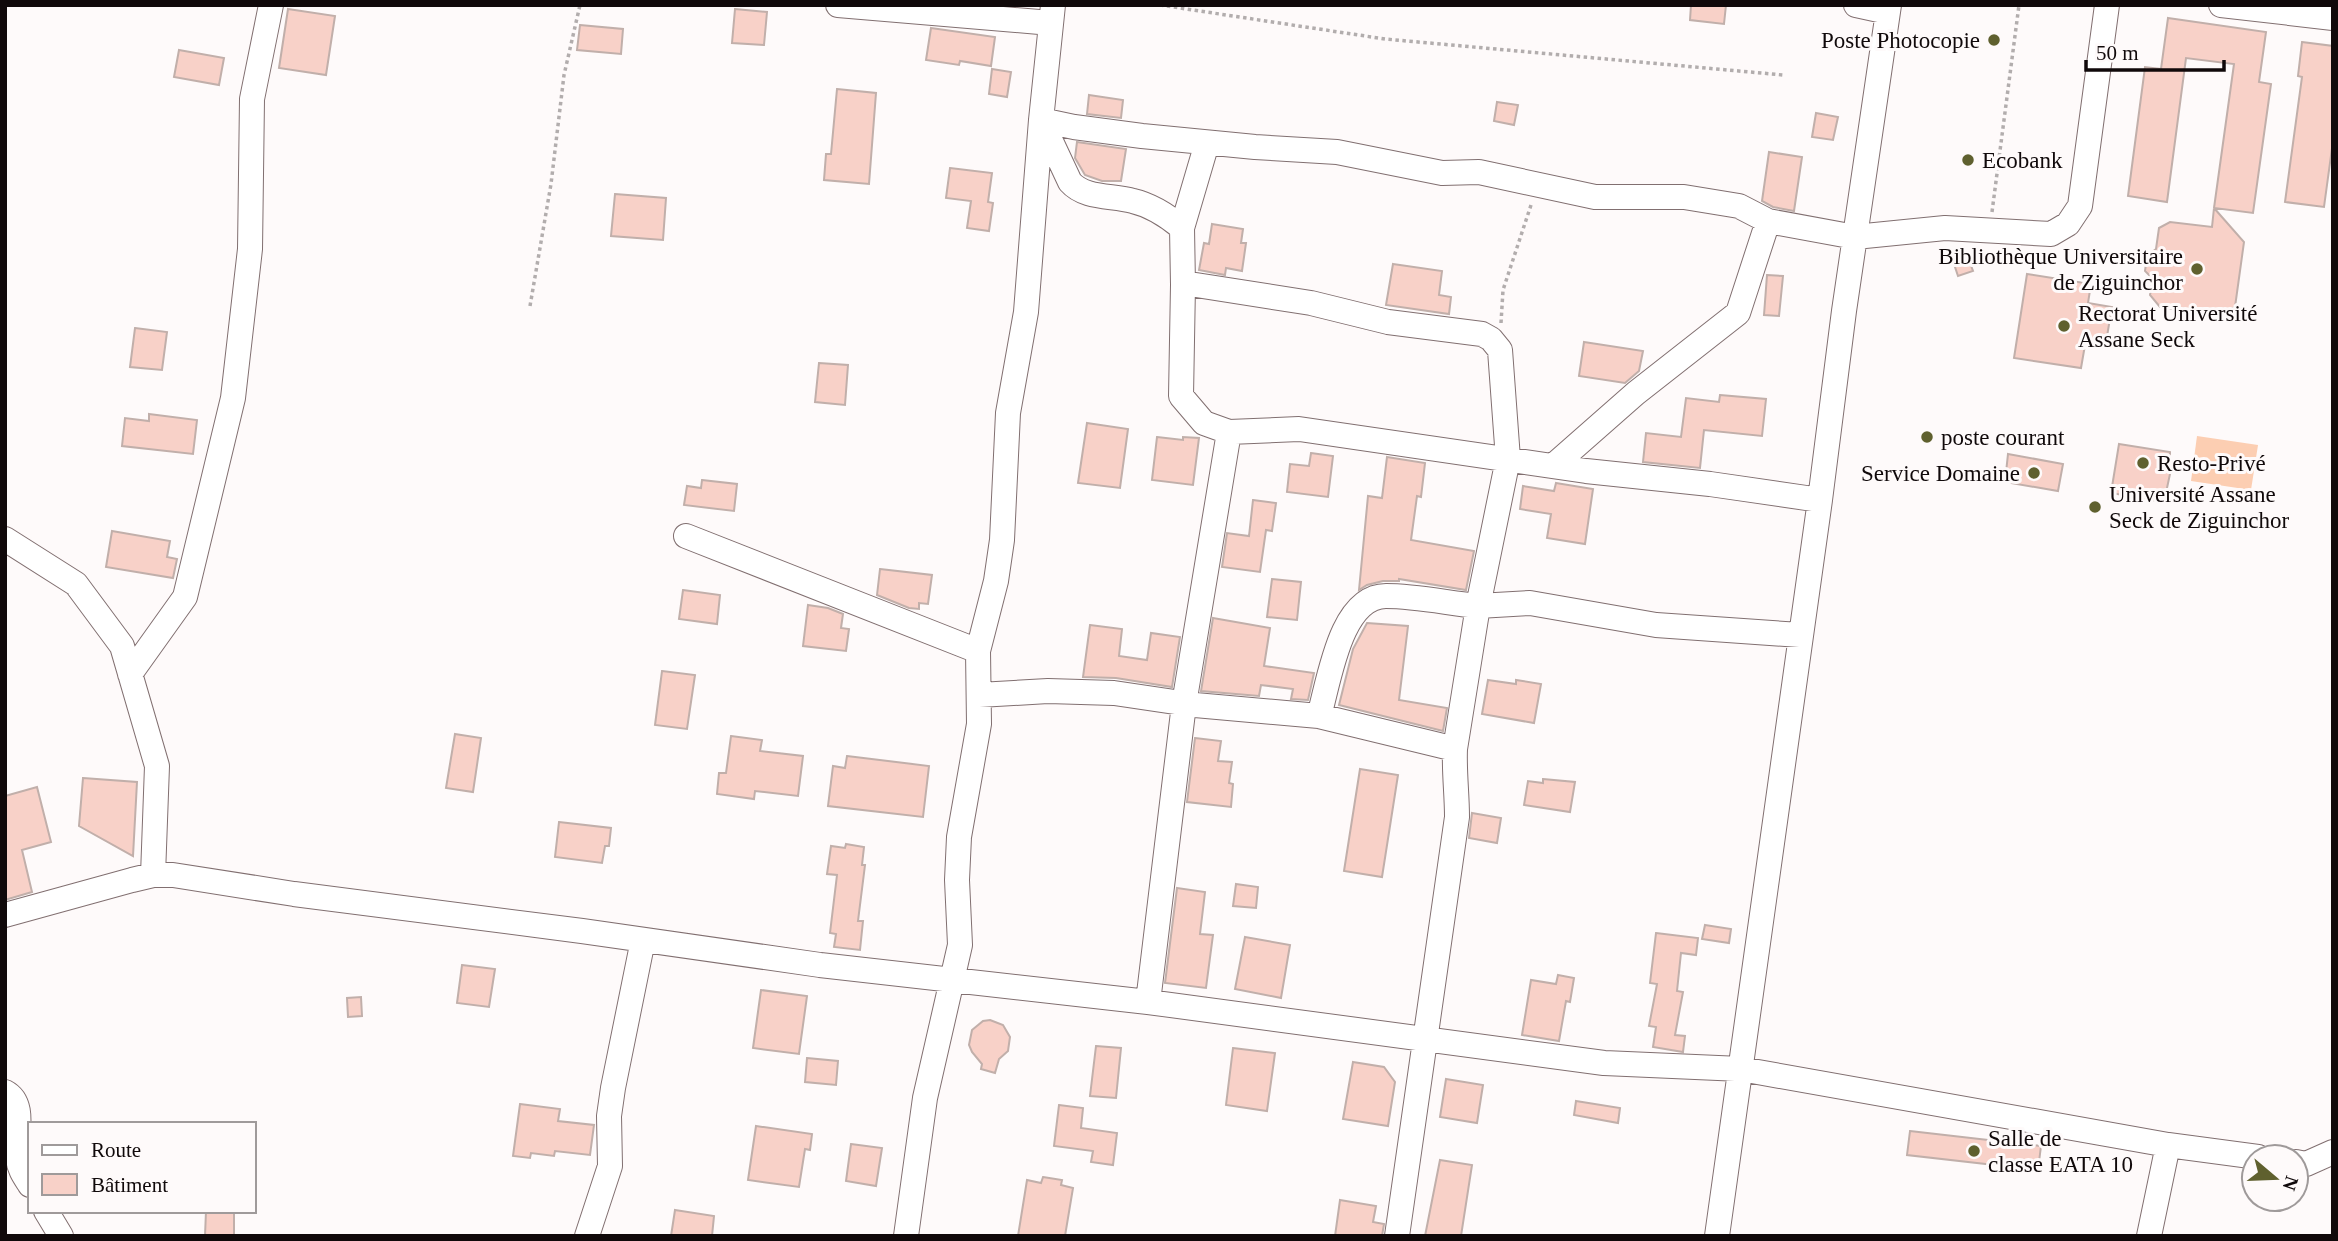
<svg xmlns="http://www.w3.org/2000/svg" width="2338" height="1241" font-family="'Times New Roman',serif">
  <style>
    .green { fill: #fcceb2 }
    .building { fill: #f8d1c8; stroke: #c1afaa; stroke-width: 2 }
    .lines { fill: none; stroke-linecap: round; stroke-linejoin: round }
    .minor-casing { stroke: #816f70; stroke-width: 26 }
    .path { stroke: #b2adad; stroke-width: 3.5; stroke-dasharray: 3.5 3.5; stroke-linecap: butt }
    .minor { stroke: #fff; stroke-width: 24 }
    .poi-dot { fill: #5f602e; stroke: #fefafa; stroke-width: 2.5 }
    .labels { text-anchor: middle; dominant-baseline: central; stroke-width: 6; stroke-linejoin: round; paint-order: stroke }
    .poi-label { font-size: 23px; fill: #10090a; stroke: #fefafa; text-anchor: start }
  </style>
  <rect width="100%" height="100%" fill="#fefafa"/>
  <!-- green -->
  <path class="green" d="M2197 436 2258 445 2251 490 2191 481Z"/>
  <!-- building -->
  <path class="building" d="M1691 5H1726L1724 24 1690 20Z
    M288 9 335 16 326 75 279 68Z
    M735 9 767 12 764 45 732 43Z
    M2168 18 2266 32 2259 82 2271 84 2253 213 2214 208 2234 64 2186 58 2167 202 2128 196 2145 67 2161 69Z
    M580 25 623 29 621 54 577 50Z
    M931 28 995 37 991 66 960 61 959 65 926 60Z
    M2302 42 2333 46V141L2324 207 2285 202 2302 77 2298 76Z
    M179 50 224 58 219 85 174 77Z
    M992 69 1011 72 1007 97 989 94Z
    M837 89 876 93 869 184 824 180 826 154H831Z
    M1089 95 1123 100 1121 118 1087 114Z
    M1497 102 1518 105 1514 125 1494 121Z
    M1816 113 1838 117 1833 140 1812 137Z
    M1077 142 1126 149 1121 181H1102L1085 175 1075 158Z
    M1769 152 1802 157 1794 211 1773 207 1762 201Z
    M950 168 992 173 988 202 993 203 989 231 967 228 971 201 946 198Z
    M615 194 666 198 663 240 611 236Z
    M2214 208 2244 242 2235 307 2220 315 2160 307 2150 295 2153 279 2145 271 2147 256 2156 249 2159 228 2170 222 2212 227Z
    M1212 224 1243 229 1241 243H1246L1242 271 1226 268 1225 275 1199 270 1204 243 1209 244Z
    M1966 252 1973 271 1958 276 1952 258Z
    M1393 264 1442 271 1439 295 1451 297 1449 314 1386 305Z
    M2027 274 2091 284 2088 303 2112 307 2105 348 2085 345 2081 368 2014 358Z
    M1767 275 1783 276 1779 316 1764 315Z
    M135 328 167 332 162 370 130 367Z
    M1584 342 1643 351 1639 371 1625 383 1579 376Z
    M819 363 848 365 845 405 815 402Z
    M1720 395 1766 399 1762 436 1704 430 1700 468 1643 462 1646 433 1681 437 1686 398 1719 402Z
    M149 414 197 420 193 454 122 446 125 418 149 421Z
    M1087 423 1128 429 1120 488 1078 483Z
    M1157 437 1183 440V437L1199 438 1193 485 1152 480Z
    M2119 444 2170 452V474L2164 502 2111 493Z
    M1311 453 1333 456 1328 497 1287 492 1290 464 1309 466Z
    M2008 454 2063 464 2058 491 2005 482Z
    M1387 457 1425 463 1421 497 1417 496 1411 540 1474 551 1466 590 1399 579V581H1383L1367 585 1359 590 1368 496 1382 498Z
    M702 480 737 484 734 511 684 505 687 486 701 488Z
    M1556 483 1593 489 1585 544 1547 538 1551 514 1520 509 1523 486 1554 491Z
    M1253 500 1276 503 1272 531 1266 530 1260 572 1222 567 1227 533 1249 536Z
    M112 531 170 541 167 557 177 559 173 578 106 567Z
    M880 569 932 575 928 604 919 603V609L909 608 877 595Z
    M1272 579 1301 582 1297 620 1267 617Z
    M683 590 720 595 717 624 679 619Z
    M808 605 828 608 843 614 841 628 849 629 846 651 803 646Z
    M1213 618 1270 628 1264 666 1314 673 1308 700 1291 699 1293 689 1261 685 1259 696 1201 691Z
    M1367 623 1408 626 1399 700 1447 708 1443 731 1339 705 1353 649Z
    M1090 625 1122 629 1119 656 1147 660 1151 633 1180 637 1172 687 1116 678 1083 677Z
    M662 671 695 675 687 729 655 725Z
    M1488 680 1516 684V680L1541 684 1534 723 1482 714Z
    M455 734 481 738 473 792 446 788Z
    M731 736 762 740 760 751 803 756 798 796 755 791 754 799 717 794 719 773H726Z
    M1195 738 1221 741 1218 761 1232 762 1229 783 1233 784 1231 807 1187 802Z
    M847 756 929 766 923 817 828 806 833 766 845 768Z
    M1360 769 1398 775 1382 877 1344 871Z
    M83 778 137 782 133 856 79 826Z
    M1543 779 1575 782 1570 812 1524 805 1528 781 1543 783Z
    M37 787 51 842 22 850 32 892 5 900V796Z
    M1472 813 1501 818 1497 843 1469 838Z
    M559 822 611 828 609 846H605L602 863 555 857Z
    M846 844 864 847 862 865H865L858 921H863L860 950 834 947 836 934 830 933 837 875 827 874 831 846 845 848Z
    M1236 884 1258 887 1256 908 1233 906Z
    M1177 888 1205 892 1200 934 1213 935 1206 988 1165 983Z
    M1705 925 1731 929 1729 943 1702 939Z
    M1656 933 1698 938 1696 955 1681 953 1677 991 1683 992 1675 1035 1685 1036 1683 1052 1653 1047 1656 1027 1649 1026 1657 984 1650 983Z
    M1245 937 1290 945 1281 998 1235 989Z
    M462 965 495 969 489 1007 457 1003Z
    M1558 975 1574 978 1570 1002 1566 1001 1559 1041 1522 1035 1531 980 1556 984Z
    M761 990 807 996 799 1054 753 1048Z
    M361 997 362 1016 348 1017 347 998Z
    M990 1020 1003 1025 1010 1037 1008 1051 999 1059 995 1073 981 1069 982 1064 972 1052 969 1045 972 1030 983 1021Z
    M1096 1046 1121 1048 1116 1098 1090 1096Z
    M1233 1048 1275 1053 1267 1111 1226 1105Z
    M807 1058 838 1061 836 1085 805 1082Z
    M1353 1062 1384 1067 1395 1082 1388 1126 1343 1119Z
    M1446 1079 1483 1085 1477 1123 1440 1117Z
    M1576 1101 1620 1108 1618 1123 1574 1115Z
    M520 1104 560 1109 558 1121 594 1125 590 1155 555 1151 554 1156 531 1153 530 1158 513 1156Z
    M1059 1105 1083 1108 1081 1128 1117 1133 1113 1165 1091 1162 1093 1151 1054 1146Z
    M756 1126 812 1134 810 1150 805 1149 799 1187 748 1180Z
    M1910 1131 2041 1146 2038 1170 1907 1155Z
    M851 1144 882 1148 876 1186 846 1181Z
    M1440 1160 1472 1165 1461 1236H1425Z
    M1043 1177 1062 1180 1061 1185 1073 1188 1065 1236H1018L1027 1180 1041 1183Z
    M1340 1200 1376 1206 1373 1222 1384 1224 1382 1236H1335Z
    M675 1210 714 1216 712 1236H671Z
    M206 1211H234V1236H205Z"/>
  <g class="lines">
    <defs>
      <path id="minor" d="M838 5 1051 23
        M1856 5 1888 12
        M2221 5 2333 18
        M1041 120 1074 127 1142 136 1255 147 1337 152 1442 173 1479 172 1595 197H1684L1739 206 1768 221 1855 237 1945 228 2051 234 2068 224 2080 206 2107 5
        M1041 120 1070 182C1085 199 1112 195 1133 201 1150 205 1169 217 1182 228L1183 285H1196L1311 303 1388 322 1482 334 1491 339 1500 350 1508 459 1478 606C1448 603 1416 596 1386 596 1340 596 1329 682 1319 716
        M1182 228 1207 143
        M1183 285 1181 396 1204 423 1229 432
        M1553 466 1636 393 1738 313 1768 221
        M686 536 978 651
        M5 539 76 584 122 646 157 766 153 875
        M130 674 185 597 233 398 250 249 252 99 271 5
        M979 695 1048 691 1114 693 1195 705 1319 716 1455 749
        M5 915 132 880 153 875H173L294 894 582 931 820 965 1148 1002 1604 1063 1741 1069 2168 1145 2258 1157
        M1148 1002 1184 704 1229 432 1299 429 1586 471 1710 484 1820 500
        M5 1092C28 1104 14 1138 18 1159 19 1169 25 1177 30 1185
        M2296 1162 2306 1164 2333 1152
        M46 1211 61 1236
        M587 1236 610 1166 609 1116 613 1088 643 940
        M906 1236 925 1098 960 945 957 880 959 837 979 724 978 651 996 581 1002 540 1008 413 1026 312 1041 120 1053 5
        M1397 1236 1457 817C1457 794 1454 772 1455 749L1478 606 1530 603 1656 625 1800 635
        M1717 1236 1820 500 1844 311 1889 5
        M2149 1236 2168 1145"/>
    </defs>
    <!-- minor casing -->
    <use href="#minor" class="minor-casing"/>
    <!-- path -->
    <path class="path" d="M1160 5 1385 39 1783 75
      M1992 212 2019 5
      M530 306 551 184 564 75 580 5
      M1501 323 1503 290 1532 202"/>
    <!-- minor -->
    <use href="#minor" class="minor"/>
  </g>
  <!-- markers -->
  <g class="poi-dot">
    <circle cx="1994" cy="40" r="7"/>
    <circle cx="1968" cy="160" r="7"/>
    <circle cx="2197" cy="269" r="7"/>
    <circle cx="2064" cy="326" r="7"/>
    <circle cx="1927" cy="437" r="7"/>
    <circle cx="2143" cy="463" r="7"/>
    <circle cx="2034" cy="473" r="7"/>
    <circle cx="2095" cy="507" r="7"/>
    <circle cx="1974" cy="1151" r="7"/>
  </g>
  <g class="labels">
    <!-- poi labels -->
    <g class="poi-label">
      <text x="1980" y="40" text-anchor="end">Poste Photocopie</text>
      <text x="1982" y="160">Ecobank</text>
      <text x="2183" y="256" text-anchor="end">Bibliothèque Universitaire<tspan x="2183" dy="26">de Ziguinchor</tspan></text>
      <text x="2078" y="313">Rectorat Université<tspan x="2078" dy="26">Assane Seck</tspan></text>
      <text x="1941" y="437">poste courant</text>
      <text x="2157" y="463">Resto-Privé</text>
      <text x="2020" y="473" text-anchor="end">Service Domaine</text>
      <text x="2109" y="494">Université Assane<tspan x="2109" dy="26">Seck de Ziguinchor</tspan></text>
      <text x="1988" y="1138">Salle de<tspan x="1988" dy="26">classe EATA 10</tspan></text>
    </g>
  </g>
  <!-- border -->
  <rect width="2338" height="1241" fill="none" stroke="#10090a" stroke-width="14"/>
  <!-- legend -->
  <rect x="28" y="1122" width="228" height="91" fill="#fefafa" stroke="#9f9a9a" stroke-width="2"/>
  <rect x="42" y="1145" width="35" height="10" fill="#ffffff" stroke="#9f9a9a" stroke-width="2"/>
  <text x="91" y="1157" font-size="21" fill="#10090a">Route</text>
  <rect x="42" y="1174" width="35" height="21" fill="#f8d1c8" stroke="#9f9a9a" stroke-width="2"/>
  <text x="91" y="1192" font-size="21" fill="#10090a">Bâtiment</text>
  <!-- north arrow -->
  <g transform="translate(2275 1178) rotate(109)"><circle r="33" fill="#fefafa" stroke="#9f9a9a" stroke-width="2"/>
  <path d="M0-5L12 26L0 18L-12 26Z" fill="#5f602e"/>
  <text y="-10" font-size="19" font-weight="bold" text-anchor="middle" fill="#10090a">N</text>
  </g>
  <!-- scale -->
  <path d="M2086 60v10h138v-10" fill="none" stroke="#10090a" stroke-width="3.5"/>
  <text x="2096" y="60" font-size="21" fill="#10090a" stroke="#fefafa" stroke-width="5" paint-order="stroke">50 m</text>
</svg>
